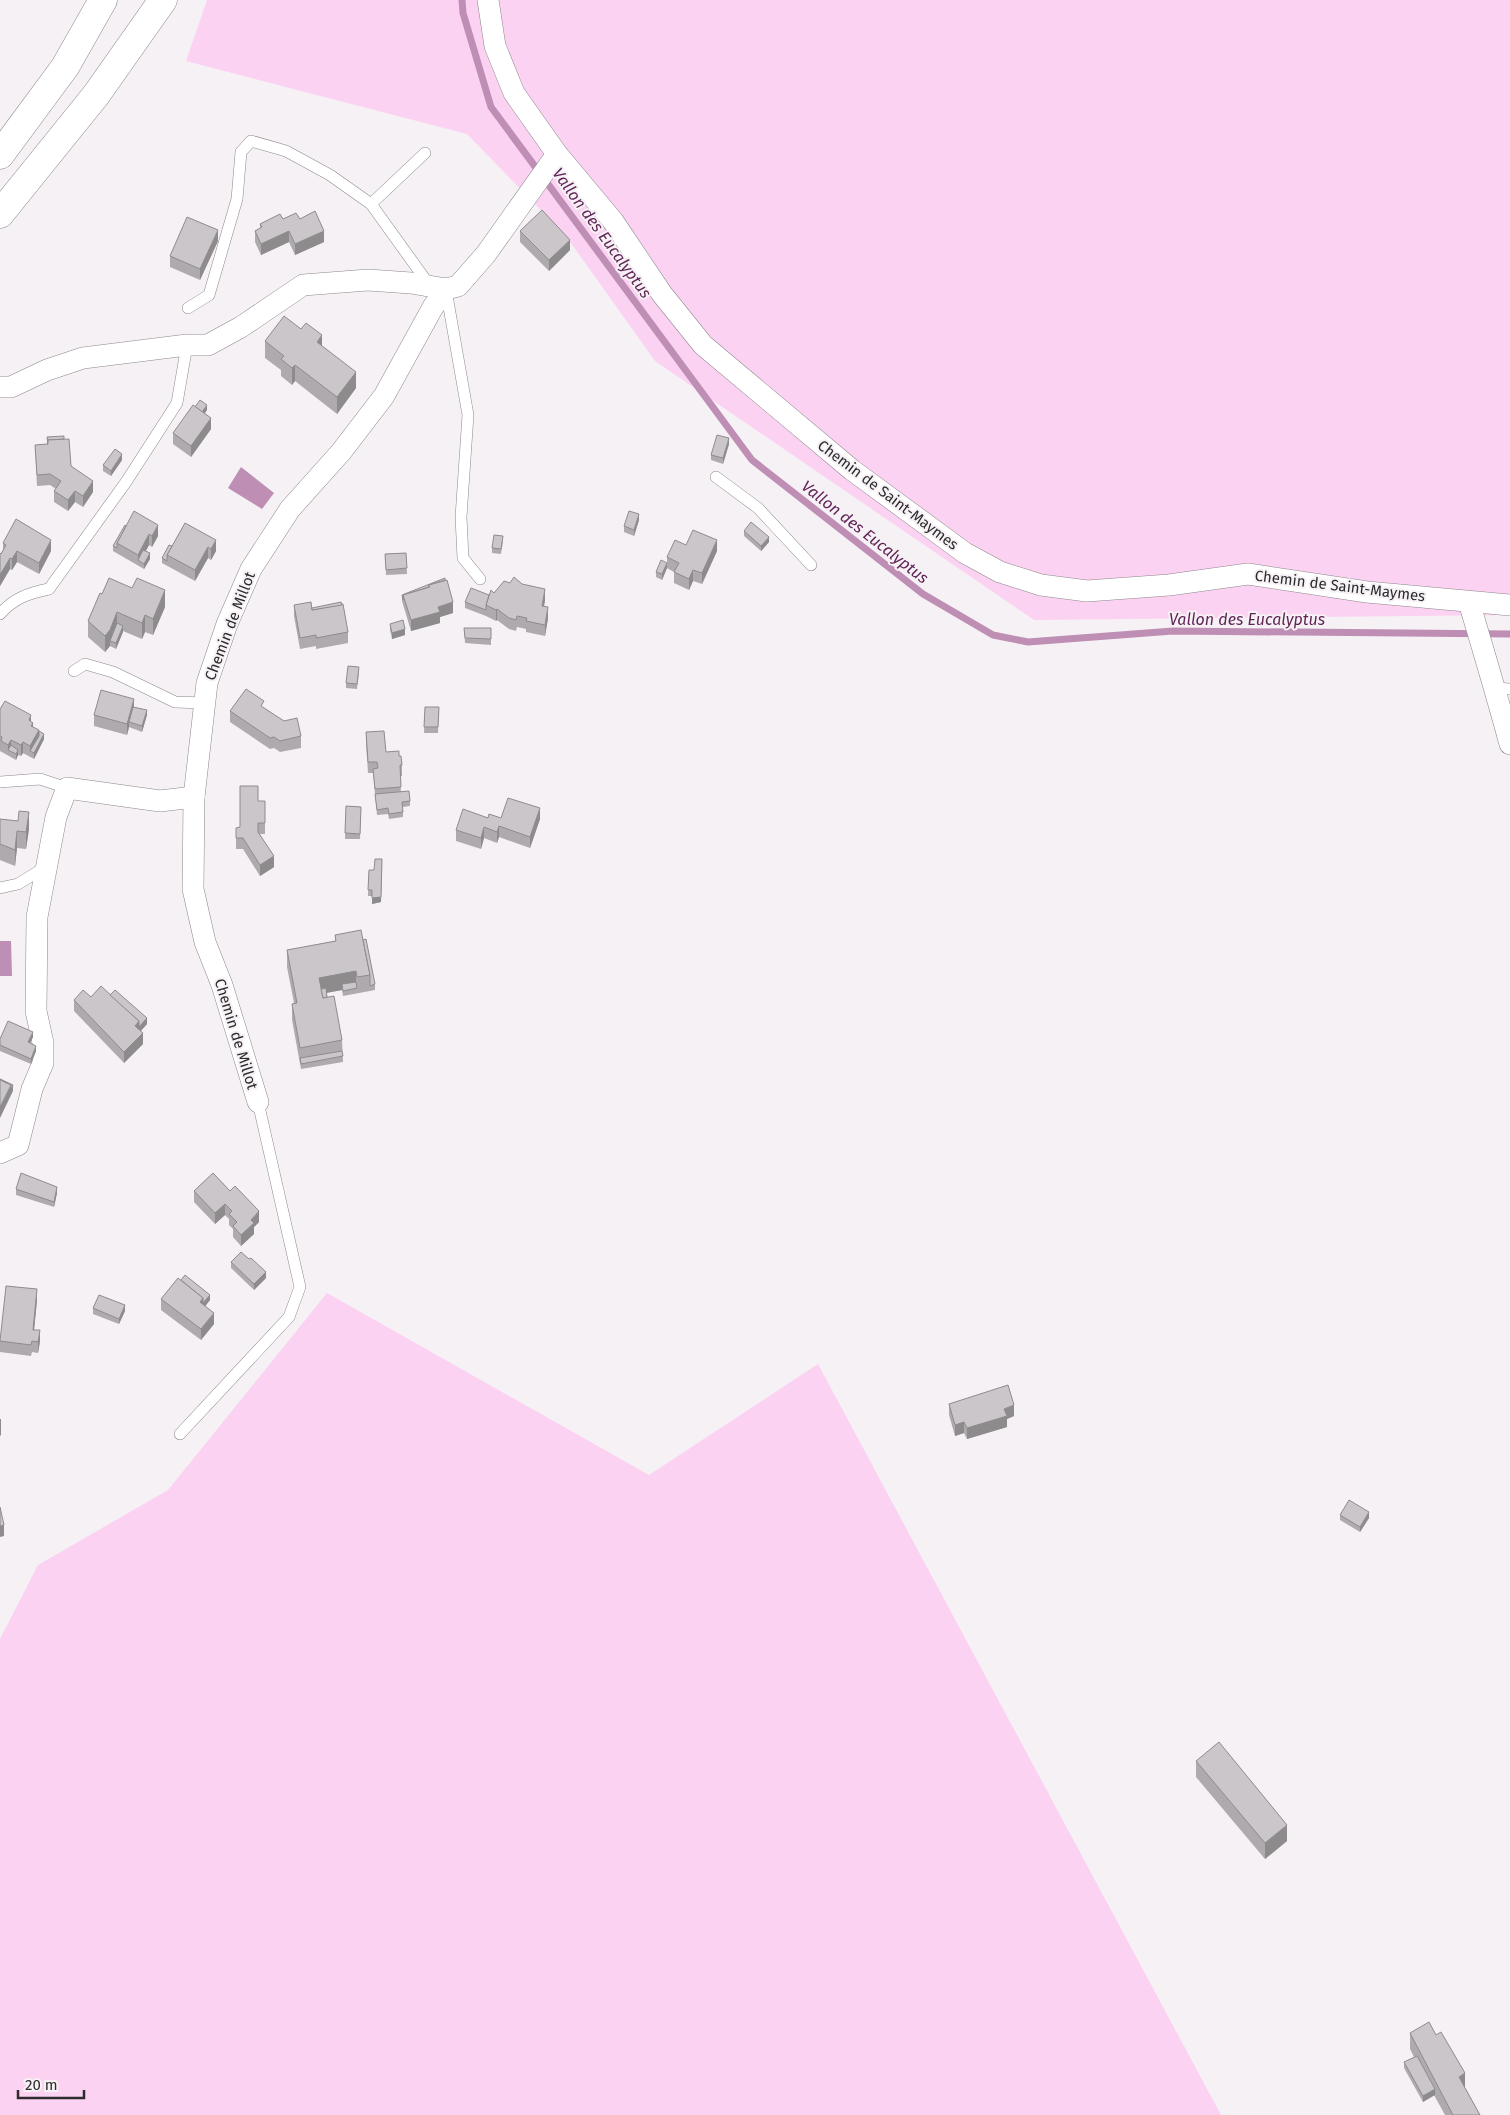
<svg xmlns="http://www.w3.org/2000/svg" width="1510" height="2115" viewBox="0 0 1510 2115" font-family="'Fira Sans',sans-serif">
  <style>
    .green { fill: #fcd2f2 }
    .water { fill: #be8eb4 }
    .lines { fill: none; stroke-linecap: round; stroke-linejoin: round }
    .stream { stroke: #be8eb4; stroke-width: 7 }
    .lane-casing { stroke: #8c878b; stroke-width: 12 }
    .street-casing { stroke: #8c878b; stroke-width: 22 }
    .primary-casing { stroke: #8c878b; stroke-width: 29 }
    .lane { stroke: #fff; stroke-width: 11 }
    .street { stroke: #fff; stroke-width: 21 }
    .primary { stroke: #fff; stroke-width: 28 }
    .wall { fill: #afaaae }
    .shaded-wall { fill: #8e8b8d }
    .building { fill: #cbc6ca; stroke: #8e8b8d }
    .labels { text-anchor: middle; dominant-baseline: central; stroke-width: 4; stroke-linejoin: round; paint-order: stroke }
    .street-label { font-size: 15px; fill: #2d2b2c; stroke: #f6f1f5 }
    .water-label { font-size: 16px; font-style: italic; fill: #602556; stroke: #f6f1f5 }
  </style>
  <rect width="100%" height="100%" fill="#f6f1f5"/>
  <g class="green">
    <polygon points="207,0 1510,0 1510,615 1034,620 655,361 566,236 467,134 186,61"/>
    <polygon points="327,1293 649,1475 818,1364 1221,2115 0,2115 0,1639 38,1565 168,1490"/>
  </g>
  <g class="water">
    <polygon points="241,467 274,493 262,509 228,488"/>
    <polygon points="0,941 11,941 12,976 0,976"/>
  </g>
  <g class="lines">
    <polyline class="stream" points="462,0 463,13 491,107 752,460 923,594 993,635 1028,642 1173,631 1510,634"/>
    <defs>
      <g id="lane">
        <polyline points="371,204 425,153"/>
        <polyline points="446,290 468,415 461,517 463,558 480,579"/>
        <polyline points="188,308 209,295 237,199 241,152 251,141 286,151 330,175 371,204 430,286"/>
        <polyline points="716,477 758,508 811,565"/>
        <path d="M0,614C14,598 29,593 49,589L126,482L177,403L187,345"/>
        <polyline points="74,671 85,664 113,672 175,702 205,703"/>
        <polyline points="1496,688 1510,689"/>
        <polyline points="0,782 40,779 67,788"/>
        <polyline points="0,888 18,884 47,866"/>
        <polyline points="180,1434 289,1317 300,1287 258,1102"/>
      </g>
      <g id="street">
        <polyline points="488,0 495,46 514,93 557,154 613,221 662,294 703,345 852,470 965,553 1000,572 1041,585 1087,591 1169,585 1248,574 1367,592 1510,605"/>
        <polyline points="0,387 11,387 47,370 83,358 187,345 208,345 241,327 303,285 368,280 411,283 446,289"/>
        <path d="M1469,602C1483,649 1497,696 1510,744"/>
        <polyline points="258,1102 222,985 205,942 193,889 194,797 207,683 227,624 251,569 290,509 341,452 384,396 433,307 446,289 458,286 486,254 557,154"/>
        <polyline points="0,1153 18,1145 32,1089 43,1063 43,1043 36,1011 37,917 56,817 67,788 160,801 194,797"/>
      </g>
      <g id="primary">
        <polyline points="0,155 65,67 103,0"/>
        <polyline points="0,214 96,95 163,0"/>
      </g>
    </defs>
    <use href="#lane" class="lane-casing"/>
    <use href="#street" class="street-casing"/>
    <use href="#primary" class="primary-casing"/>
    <use href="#lane" class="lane"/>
    <use href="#street" class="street"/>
    <use href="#primary" class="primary"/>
  </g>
  <g class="wall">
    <polygon points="283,219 300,219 324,242 295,255 289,242 261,255 255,242 255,231 260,228 260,224"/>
    <polygon points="520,231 570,250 549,271 520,242"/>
    <polygon points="218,241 200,280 170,267 170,256"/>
    <polygon points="265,341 322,346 356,388 337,414 295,381 292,385 281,376 281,370 265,358"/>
    <polygon points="195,407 207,410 205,413 211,429 191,457 173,444 173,433"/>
    <polygon points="47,437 64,439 71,466 93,492 83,507 75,502 68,511 54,502 54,491 56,489 50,485 37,486 35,445 47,444"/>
    <polygon points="729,444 723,464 711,460 711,455"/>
    <polygon points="122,460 111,476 103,471 103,465"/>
    <polygon points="639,520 634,536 624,532 624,526"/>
    <polygon points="185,523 216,551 211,560 208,558 195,581 162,563 162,558 172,546"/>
    <polygon points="125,525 158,536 152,547 149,545 146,551 150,559 144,569 113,551 113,546"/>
    <polygon points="744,531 769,542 761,551 744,536"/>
    <polygon points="503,541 501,554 492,553 492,548"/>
    <polygon points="3,543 51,551 39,574 17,562 12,570 10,569 0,586 0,553 1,554 3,550"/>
    <polygon points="686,545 717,551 702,584 693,581 689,590 674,583 674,572 667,568 662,580 656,577 656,572 667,563 667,557"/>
    <polygon points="406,553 407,574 386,575 385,554"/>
    <polygon points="510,583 522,584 545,600 544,606 548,618 545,636 526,632 526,629 517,627 516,631 509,629 497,620 496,621 486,616 465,608 465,602 489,595"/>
    <polygon points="100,593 165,607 153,635 145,632 142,639 123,631 116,649 110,646 105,652 88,637 88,621"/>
    <polygon points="402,595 453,613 440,617 440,623 411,631 402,601"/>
    <polygon points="294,605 312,608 348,632 348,643 316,649 316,646 300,649 294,616"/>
    <polygon points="390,624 405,635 392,639 390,630"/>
    <polygon points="464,628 491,628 491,645 465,643"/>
    <polygon points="359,673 357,689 346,688 346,683"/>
    <polygon points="134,707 147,715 142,732 129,727 127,735 94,726 94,715"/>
    <polygon points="425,707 439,707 438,733 424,733"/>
    <polygon points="264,708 284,721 301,736 301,748 280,752 274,748 270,749 230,722 230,711"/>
    <polygon points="0,709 31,722 33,727 39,731 44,739 34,759 23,753 21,756 18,755 16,760 0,751"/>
    <polygon points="366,732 386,752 399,756 402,765 402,776 400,776 401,792 410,801 410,806 403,807 403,817 389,819 388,814 377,815 373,773 368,773 366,743"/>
    <polygon points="258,801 265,801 265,834 260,834 274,867 260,876 243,849 236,849 236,828 240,827"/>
    <polygon points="346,806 361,807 360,839 345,839"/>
    <polygon points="488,818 540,819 530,848 499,837 497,843 484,838 481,849 456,841 456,830"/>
    <polygon points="0,819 29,829 26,849 17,848 15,866 0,860"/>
    <polygon points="369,870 381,902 372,904 372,896 368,896"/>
    <polygon points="335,935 363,940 375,984 375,990 343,996 342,990 326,993 342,1040 343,1062 301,1069 292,1020 292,1004 294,1003 287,967 287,950 335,941"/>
    <polygon points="110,995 147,1024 141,1031 143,1044 124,1063 74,1011 74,1000 91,997"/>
    <polygon points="33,1037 30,1043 36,1051 31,1064 0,1051 0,1039"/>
    <polygon points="213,1173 259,1222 254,1227 254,1234 241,1246 233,1237 233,1229 229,1225 229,1219 225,1215 215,1224 194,1202 194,1191"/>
    <polygon points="16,1189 57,1193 54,1207 16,1195"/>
    <polygon points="249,1259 266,1278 254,1290 231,1268 231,1262"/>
    <polygon points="161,1299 210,1300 205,1306 214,1324 201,1340 161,1310"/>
    <polygon points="37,1300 34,1330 40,1341 38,1353 32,1352 31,1356 0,1352 0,1341"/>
    <polygon points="93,1308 125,1311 119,1324 93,1314"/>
    <polygon points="949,1404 1014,1416 1007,1419 1007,1427 967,1439 964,1433 955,1436 949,1415"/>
    <polygon points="1340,1515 1369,1518 1360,1532 1340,1520"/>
    <polygon points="1196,1761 1287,1841 1265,1859 1196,1777"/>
    <polygon points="1410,2033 1465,2088 1480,2115 1445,2115 1434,2095 1423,2102 1404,2068 1404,2062 1414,2057 1410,2049"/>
  </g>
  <g class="shaded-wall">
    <polygon points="218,230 218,241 200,280 200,269"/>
    <polygon points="289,231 289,242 261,255 261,244"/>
    <polygon points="324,231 324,242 295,255 295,244"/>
    <polygon points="570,240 570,250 549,271 549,260"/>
    <polygon points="322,335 322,352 317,342"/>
    <polygon points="295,365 295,381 292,385 292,368"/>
    <polygon points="356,372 356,388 337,414 337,397"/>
    <polygon points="207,405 207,410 199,421 199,415"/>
    <polygon points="211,418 211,429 191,457 191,446"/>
    <polygon points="729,438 729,444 723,464 723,458"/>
    <polygon points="122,454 122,460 111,476 111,471"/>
    <polygon points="93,481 93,492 83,507 83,496"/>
    <polygon points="75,491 75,502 68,511 68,500"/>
    <polygon points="639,514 639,520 634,536 634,530"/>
    <polygon points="158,525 158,536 152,547 152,536"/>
    <polygon points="149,534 149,545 140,561 138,560 138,555"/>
    <polygon points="769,537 769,542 761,551 761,546"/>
    <polygon points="51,540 51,551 39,574 39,563"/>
    <polygon points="216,540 216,551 211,560 211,549"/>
    <polygon points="717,540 717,551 702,584 702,573"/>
    <polygon points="208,547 208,558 195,581 195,570"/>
    <polygon points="17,551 17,562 12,570 12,559"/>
    <polygon points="150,553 150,559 144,569 144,564"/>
    <polygon points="10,558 10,569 0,586 0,575"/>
    <polygon points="667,563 667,568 662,580 662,574"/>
    <polygon points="693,570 693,581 689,590 689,579"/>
    <polygon points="545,589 545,600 542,617 542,606"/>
    <polygon points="165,590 165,607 153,635 153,619"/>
    <polygon points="453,602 453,613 440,617 440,623 411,631 411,620 438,607"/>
    <polygon points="548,607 548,618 545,636 545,625"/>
    <polygon points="497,609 497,620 496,621 496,610"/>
    <polygon points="117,612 117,629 110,641 110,646 105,652 105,636"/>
    <polygon points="145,615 145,632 142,639 142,623"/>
    <polygon points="123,626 123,632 116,649 116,643"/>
    <polygon points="405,629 405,635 392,639 392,633"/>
    <polygon points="134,699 134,710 129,722 129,727 127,735 127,724"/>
    <polygon points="147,710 147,715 142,732 142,726"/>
    <polygon points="31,715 31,725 33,723 33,733 29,720"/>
    <polygon points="39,730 39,741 30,751 30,757 30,746"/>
    <polygon points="44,734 44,739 34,759 34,753"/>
    <polygon points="11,740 11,751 8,750 8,745"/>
    <polygon points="23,742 23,753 21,756 21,745"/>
    <polygon points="18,750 18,755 16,760 16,754"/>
    <polygon points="540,808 540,819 530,848 530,837"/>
    <polygon points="29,812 29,829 26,849 26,832"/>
    <polygon points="499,826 499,837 497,843 497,832"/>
    <polygon points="484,827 484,838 481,849 481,838"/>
    <polygon points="17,831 17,848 15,866 15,850"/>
    <polygon points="274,856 274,867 260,876 260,865"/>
    <polygon points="382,859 381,902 372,904 372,898"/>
    <polygon points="356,971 356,987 342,984 342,990 320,994 319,978"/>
    <polygon points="147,1018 147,1024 135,1037 135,1026 139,1021"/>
    <polygon points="33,1032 33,1037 28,1048 28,1042"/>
    <polygon points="143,1033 143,1044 124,1063 124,1052"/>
    <polygon points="36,1046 36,1051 31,1064 31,1059"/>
    <polygon points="11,1085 13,1085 13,1091 0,1118 0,1107"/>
    <polygon points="57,1187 57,1193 54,1207 54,1202"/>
    <polygon points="225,1204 225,1215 215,1224 215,1213"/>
    <polygon points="259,1211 259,1222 254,1227 254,1234 241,1246 241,1235 251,1220"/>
    <polygon points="266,1272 266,1278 254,1290 254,1284"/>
    <polygon points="37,1289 37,1300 33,1341 33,1330"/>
    <polygon points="210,1295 210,1300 200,1313 200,1302 203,1298"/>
    <polygon points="125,1305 125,1311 119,1324 119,1319"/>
    <polygon points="214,1313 214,1324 201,1340 201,1329"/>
    <polygon points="40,1330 40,1341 38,1353 38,1342"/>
    <polygon points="1014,1405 1014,1416 1007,1419 1007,1427 967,1439 967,1428 1004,1409"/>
    <polygon points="0,1419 1,1419 1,1435 0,1436"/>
    <polygon points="964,1422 964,1433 955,1436 955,1425"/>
    <polygon points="1369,1512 1369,1518 1360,1532 1360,1527"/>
    <polygon points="4,1525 4,1536 0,1537 0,1526"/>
    <polygon points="1287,1825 1287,1841 1265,1859 1265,1843"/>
    <polygon points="1465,2073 1465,2090 1459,2077"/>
    <polygon points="1435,2089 1435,2095 1423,2102 1423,2096"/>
  </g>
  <g class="building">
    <polygon points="542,210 570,240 549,260 520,231"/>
    <polygon points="315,211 324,231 295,244 289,231 261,244 255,231 262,227 260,224 280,214 283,219 296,213 300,219"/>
    <polygon points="187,217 218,230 200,269 170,256"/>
    <polygon points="284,316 301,329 306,323 322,335 317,342 356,372 337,397 295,365 292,368 281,359 284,356 265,341"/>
    <polygon points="200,400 207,405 202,412 195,407"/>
    <polygon points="193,405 211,418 191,446 173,433"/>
    <polygon points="717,435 729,438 723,458 711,455"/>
    <polygon points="64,436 64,439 48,440 48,444 47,437"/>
    <polygon points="69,439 71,466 93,481 83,496 75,491 68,500 54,491 61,481 50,474 37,475 35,445 48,444 48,440"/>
    <polygon points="115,449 122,454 111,471 103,465"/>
    <polygon points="134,511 158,525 152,536 149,534 138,555 117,543"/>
    <polygon points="629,511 639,514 634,530 624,526"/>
    <polygon points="16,519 51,540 39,563 17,551 12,559 10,558 0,575 0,553 1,554 6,545 3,543"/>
    <polygon points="751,522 769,537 761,546 744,531"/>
    <polygon points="185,523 216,540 211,549 208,547 195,570 167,555"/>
    <polygon points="125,525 126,526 117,543 117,548 113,546"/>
    <polygon points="693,530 717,540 702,573 693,570 689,579 674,572 679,563 667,557 675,540 686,545"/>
    <polygon points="494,535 503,536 501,549 492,548"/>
    <polygon points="169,545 172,546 167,555 167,561 162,558"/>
    <polygon points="143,550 150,553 144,564 138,560"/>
    <polygon points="406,553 407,568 386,570 385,554"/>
    <polygon points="661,560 667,563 662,574 656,572"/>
    <polygon points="514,577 522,584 545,589 542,606 548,607 545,625 526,621 527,618 517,616 516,620 509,618 497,609 496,610 486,605 491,590 494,593 504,581 510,583"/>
    <polygon points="109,578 132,588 137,578 165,590 153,619 145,615 142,623 117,612 110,630 105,636 88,621 100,593 102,594"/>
    <polygon points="445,578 445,580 429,585 429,587 403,595 403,600 402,595"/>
    <polygon points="447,580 453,602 438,607 440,612 411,620 403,595 430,587 429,585"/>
    <polygon points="471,588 489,595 486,605 486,610 465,602"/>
    <polygon points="311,602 312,610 343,604 348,632 316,638 316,635 300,638 294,605"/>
    <polygon points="341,602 342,605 312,610 312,608"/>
    <polygon points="403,620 405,629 392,633 390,624"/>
    <polygon points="117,623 123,626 116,643 110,641"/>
    <polygon points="464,628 491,628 491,639 465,638"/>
    <polygon points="348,666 359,667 357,684 346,683"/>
    <polygon points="246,689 264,701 261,706 284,721 297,718 301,736 280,741 274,737 270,738 230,711"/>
    <polygon points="101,690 134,699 127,724 94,715"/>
    <polygon points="5,701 31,715 29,720 33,723 31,726 39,730 30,746 23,742 21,745 11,740 8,745 1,741 2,737 0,736 0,709"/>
    <polygon points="133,707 147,710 142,726 129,722"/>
    <polygon points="425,707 439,707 438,727 424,727"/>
    <polygon points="39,731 44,734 34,753 30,751 39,736"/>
    <polygon points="384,731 386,752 399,751 399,756 401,756 402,765 400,765 401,787 375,789 373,769 378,768 377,762 368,762 366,732"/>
    <polygon points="11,745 18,750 16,754 8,750"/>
    <polygon points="240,786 258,786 258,801 265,801 265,823 258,823 258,832 274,856 260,865 243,838 236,838 236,828 240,827"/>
    <polygon points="409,791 410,801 402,802 403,812 389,814 388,808 377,810 375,794"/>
    <polygon points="508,798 540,808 530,837 499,826 497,832 484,827 481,838 456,830 463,809 488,818 489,814 501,818"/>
    <polygon points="346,806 361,807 360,834 345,833"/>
    <polygon points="19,811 29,812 26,832 17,831 15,850 0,844 0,819 18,821"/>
    <polygon points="375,859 382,859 381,897 372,898 372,890 368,890 369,870 374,870"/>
    <polygon points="361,930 370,975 357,977 356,971 319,978 323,998 334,996 342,1040 300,1048 292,1004 297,1003 287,950 336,941 335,935"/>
    <polygon points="366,939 375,984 370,986 370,975 363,940"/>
    <polygon points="356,982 357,988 343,991 342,984"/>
    <polygon points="101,986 139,1021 135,1026 143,1033 124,1052 74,1000 83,990 91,997"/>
    <polygon points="326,988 327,997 323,998 321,989"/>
    <polygon points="115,990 147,1018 139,1027 139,1021 110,995"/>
    <polygon points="8,1021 33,1032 28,1042 36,1046 31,1059 0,1045 0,1039"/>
    <polygon points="342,1051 343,1056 301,1064 300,1058"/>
    <polygon points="0,1079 13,1085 11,1090 11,1085"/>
    <polygon points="0,1080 11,1085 0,1107"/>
    <polygon points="21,1173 57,1187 54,1202 16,1189"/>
    <polygon points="213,1173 230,1191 235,1186 259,1211 251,1220 254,1223 241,1235 233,1226 237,1222 229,1214 232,1211 225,1204 215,1213 194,1191"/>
    <polygon points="241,1252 249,1259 251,1258 266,1272 254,1284 231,1262"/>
    <polygon points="185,1275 210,1295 203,1303 203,1298 181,1280"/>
    <polygon points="178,1278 203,1298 200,1302 214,1313 201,1329 161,1299"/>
    <polygon points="6,1286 37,1289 33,1330 40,1330 38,1342 32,1341 31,1345 0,1341"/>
    <polygon points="99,1295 125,1305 119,1319 93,1308"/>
    <polygon points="1008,1385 1014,1405 1004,1409 1007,1416 967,1428 964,1422 955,1425 949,1404"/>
    <polygon points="1349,1500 1369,1512 1360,1527 1340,1515"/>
    <polygon points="0,1507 4,1525 0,1526"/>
    <polygon points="1219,1742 1287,1825 1265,1843 1196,1761"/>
    <polygon points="1429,2022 1436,2035 1441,2032 1465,2073 1459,2077 1480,2115 1453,2115 1410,2033"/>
    <polygon points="1417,2056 1435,2089 1423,2096 1404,2062"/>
  </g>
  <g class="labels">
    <g class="street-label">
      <text transform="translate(888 495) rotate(37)">Chemin de Saint-Maymes</text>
      <text transform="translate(1340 586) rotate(7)">Chemin de Saint-Maymes</text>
      <text transform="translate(230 626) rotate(-69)">Chemin de Millot</text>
      <text transform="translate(236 1034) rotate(73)">Chemin de Millot</text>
    </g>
    <g class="water-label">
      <text transform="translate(602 233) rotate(54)">Vallon des Eucalyptus</text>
      <text transform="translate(865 532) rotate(38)">Vallon des Eucalyptus</text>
      <text x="1247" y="619">Vallon des Eucalyptus</text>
    </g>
  </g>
  <path d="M18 2090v8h66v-8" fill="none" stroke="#2d2b2c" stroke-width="2.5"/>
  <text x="25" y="2090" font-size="15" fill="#2d2b2c" stroke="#f6f1f5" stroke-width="4" paint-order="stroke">20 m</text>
</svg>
